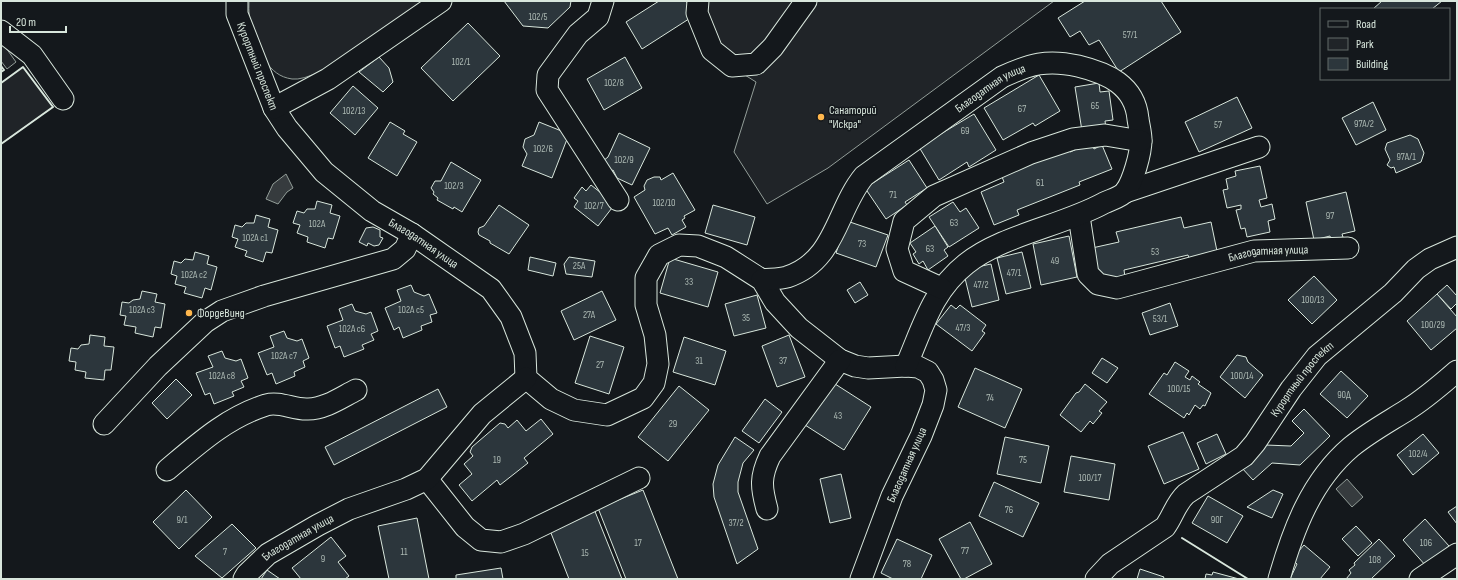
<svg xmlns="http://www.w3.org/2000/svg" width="1458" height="580" viewBox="0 0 1458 580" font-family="'Sofia Sans Condensed',sans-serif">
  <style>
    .green { fill: #202428; stroke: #939e99 }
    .water { fill: #363b3e; stroke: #939e99 }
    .building { fill: #2c363c; stroke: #d8e6dc }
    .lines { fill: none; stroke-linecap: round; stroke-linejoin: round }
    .minor-casing { stroke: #d8e6dc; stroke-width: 23 }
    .minor { stroke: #14181c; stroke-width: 21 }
    .wall { stroke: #d8e6dc; stroke-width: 2 }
    .poi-dot { fill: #ffb74d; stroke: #14181c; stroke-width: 1.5 }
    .labels { text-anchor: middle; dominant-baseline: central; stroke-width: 3; stroke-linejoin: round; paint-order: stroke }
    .number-label { font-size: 10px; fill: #adbab4 }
    .street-label { font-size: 12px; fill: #d8e6dc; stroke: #14181c }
    .poi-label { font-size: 12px; fill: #d8e6dc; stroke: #14181c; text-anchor: start }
  </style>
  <rect width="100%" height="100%" fill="#14181c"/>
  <g class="green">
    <path d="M249,1H429C403,18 320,83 292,79C279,77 273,71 265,61C252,47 248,20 249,1Z"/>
    <polygon points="697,1 1054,1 828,168 767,204 734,152 756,82 710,53"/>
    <polygon points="1,41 16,62 7,69 1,61"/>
    <polygon points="23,67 53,107 1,144 1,83"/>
  </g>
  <g class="water">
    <polygon points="286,174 293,188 287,192 278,204 266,199 273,184"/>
    <polygon points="1347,479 1363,497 1352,507 1336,489"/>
  </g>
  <g class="building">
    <polygon points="504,1 571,1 570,7 548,28 523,26"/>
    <polygon points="659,1 686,1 695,15 642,49 626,22"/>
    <polygon points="1085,1 1161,1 1181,32 1119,72 1099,40 1089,45 1080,31 1070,37 1058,18"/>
    <polygon points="1382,1 1442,1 1432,9 1373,9"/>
    <polygon points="468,23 500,56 453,101 421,68"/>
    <polygon points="379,57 389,68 393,82 383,92 359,72"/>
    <polygon points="625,57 642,88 604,110 587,79"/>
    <polygon points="1039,75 1060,111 1035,126 1033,123 1003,140 984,108"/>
    <polygon points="1099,83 1100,92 1109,91 1113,120 1105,121 1106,128 1082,131 1075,87"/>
    <polygon points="353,86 378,108 355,135 330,113"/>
    <polygon points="1237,97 1252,128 1199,152 1185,122"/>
    <polygon points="1373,102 1386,130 1356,145 1342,118"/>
    <polygon points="974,114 996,150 969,167 967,162 939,180 919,147"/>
    <polygon points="390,122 405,131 403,134 417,142 397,176 368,158"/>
    <polygon points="539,122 569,134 552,178 522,166 527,154 523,147 525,139 534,135"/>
    <polygon points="619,133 650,148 632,185 617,178 613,170 611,171 603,161 608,157"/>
    <polygon points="1410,135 1418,139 1424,153 1421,162 1396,173 1394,167 1391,168 1387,165 1390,160 1385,149 1387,143"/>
    <polygon points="1091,143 1094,149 1102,145 1112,169 1079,182 1080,185 1017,210 1019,215 994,225 981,192 1004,182 1001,174 1068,147 1070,152"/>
    <polygon points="909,160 927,188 905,202 907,205 886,219 865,188"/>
    <polygon points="451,162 481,180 462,212 454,207 453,209 437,200 438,198 433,194 434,192 431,188 435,181 441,181"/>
    <polygon points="1260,166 1267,198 1259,200 1261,207 1272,204 1275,219 1268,221 1270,232 1247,237 1245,228 1241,229 1236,210 1241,209 1241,205 1227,208 1223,190 1228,189 1226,179 1236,176 1235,171"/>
    <polygon points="673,173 695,210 684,216 685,218 682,220 686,227 672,235 668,228 655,234 634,197 645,190 644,186 647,180 654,177 660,177 661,180"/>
    <polygon points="591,185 615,204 598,226 574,207 578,201 574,198 582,187 586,191"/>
    <polygon points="1346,192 1355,231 1342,234 1343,237 1331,240 1330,236 1314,240 1306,202"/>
    <polygon points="317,201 332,205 330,213 340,216 333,239 328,238 325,248 307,242 308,237 297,233 300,225 293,223 297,211 304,213 307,209 315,209"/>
    <polygon points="953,202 960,212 966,208 979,228 949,247 929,217"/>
    <polygon points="499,205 529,225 509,254 490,243 490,241 479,235 478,232 479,228 484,226"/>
    <polygon points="713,205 755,217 747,245 705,233"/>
    <polygon points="256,215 270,219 268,227 278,230 272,253 266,252 263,262 245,256 247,251 235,247 238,239 232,237 235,225 242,227 246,223 254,223"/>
    <polygon points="1181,217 1184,228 1211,222 1218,256 1190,262 1188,255 1124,270 1125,277 1099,282 1092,248 1119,242 1116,232"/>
    <polygon points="847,221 888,235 876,267 836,253"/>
    <polygon points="935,226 948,247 944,250 948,256 928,270 923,261 919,264 913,254 916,252 910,243"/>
    <polygon points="373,227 380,230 380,237 383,238 379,245 374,246 368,243 367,246 359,242 366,228"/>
    <polygon points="1069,236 1077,277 1041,285 1033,244"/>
    <polygon points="195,252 209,256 207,264 217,267 211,290 205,288 202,298 184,293 186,287 175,284 177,276 171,274 174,261 181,263 185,259 193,260"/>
    <polygon points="1022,252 1031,288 1006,294 997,258"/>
    <polygon points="530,257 556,263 553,276 528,270"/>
    <polygon points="569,257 595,261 592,277 566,274 564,264"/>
    <polygon points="670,258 718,272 708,307 660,293"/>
    <polygon points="991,264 999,300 972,307 963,270"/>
    <polygon points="1314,276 1337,300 1312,324 1288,300"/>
    <polygon points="860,282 868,295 855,303 847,290"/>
    <polygon points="411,285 414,292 424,296 429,294 437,313 430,315 432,322 421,326 422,330 403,338 399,327 394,330 385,308 401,301 397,290"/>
    <polygon points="1447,285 1457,296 1457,303 1451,309 1437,294"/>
    <polygon points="142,291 157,294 155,302 165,304 161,328 155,327 153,337 135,333 136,327 124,325 126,316 120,315 122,302 129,303 133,300 140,299"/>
    <polygon points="602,291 616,320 574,340 561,311"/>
    <polygon points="1437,294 1457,317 1457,328 1431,350 1407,321"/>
    <polygon points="757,295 766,328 734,336 725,304"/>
    <polygon points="1170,303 1178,326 1150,335 1142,313"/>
    <polygon points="352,304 355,311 366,314 371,312 378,331 371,334 374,340 362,345 364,349 344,357 340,346 335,348 327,326 343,320 339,309"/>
    <polygon points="951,305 956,309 960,305 986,325 982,331 985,333 972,351 936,324"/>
    <polygon points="284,331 287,338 297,341 302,339 309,358 303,361 305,367 294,372 295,376 276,384 272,373 267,375 258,353 274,347 270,336"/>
    <polygon points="90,335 105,337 104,346 114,347 111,370 105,370 104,380 85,378 86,372 75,370 76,362 69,361 71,348 78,349 81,345 89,344"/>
    <polygon points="789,335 805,377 777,387 762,346"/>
    <polygon points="590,336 624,347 609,394 575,383"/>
    <polygon points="684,337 726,351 715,385 673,372"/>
    <polygon points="222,351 225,358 236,361 241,359 248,378 241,381 244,387 232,392 234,396 214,404 210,393 205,395 196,373 213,367 208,356"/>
    <polygon points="1237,355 1246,357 1248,362 1263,375 1245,398 1220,377"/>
    <polygon points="1102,358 1118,368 1107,383 1092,373"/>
    <polygon points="1175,362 1189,371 1185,377 1190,380 1192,376 1200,382 1198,384 1211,393 1205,406 1203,405 1200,409 1195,405 1189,415 1187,413 1184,418 1149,394 1164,373 1167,375"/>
    <polygon points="975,368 1022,389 1005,428 958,407"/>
    <polygon points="1341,371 1368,396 1347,418 1320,394"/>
    <polygon points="176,379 192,395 167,419 152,403"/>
    <polygon points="832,382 871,407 844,450 805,425"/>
    <polygon points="1085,384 1107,402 1099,411 1102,413 1093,424 1090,421 1081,432 1060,415 1076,393 1079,392"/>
    <polygon points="679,386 709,410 668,461 638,437"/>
    <polygon points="438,389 447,407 334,465 325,447"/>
    <polygon points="765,399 782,412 759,443 742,431"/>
    <polygon points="1304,409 1330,436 1300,465 1272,463 1253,480 1241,467 1265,445 1291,446 1304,433 1292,421"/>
    <polygon points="541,419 553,434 524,458 528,463 500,485 497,480 472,501 459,485 472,474 464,464 473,456 470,452 472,447 500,423 505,424 508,428 517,420 526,431"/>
    <polygon points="1183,432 1199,469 1164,484 1148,446"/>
    <polygon points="1217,434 1226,454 1206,464 1197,443"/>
    <polygon points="1423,434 1439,453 1413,475 1397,455"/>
    <polygon points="735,437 754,450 743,463 738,482 738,492 758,549 737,564 714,497 713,484 718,465"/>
    <polygon points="1005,437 1049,446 1041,483 997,474"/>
    <polygon points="1071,456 1115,464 1109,500 1064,492"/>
    <polygon points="841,474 851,518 830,523 820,479"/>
    <polygon points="994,482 1039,503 1023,537 979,516"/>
    <polygon points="186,490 212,517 179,549 153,522"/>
    <polygon points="643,490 678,579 626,579 598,508"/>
    <polygon points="1273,490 1283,494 1272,518 1247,507"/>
    <polygon points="1208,496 1243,516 1227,543 1192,523"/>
    <polygon points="1457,506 1457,524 1448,512"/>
    <polygon points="594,509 622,579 569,579 549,528"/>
    <polygon points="417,518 429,579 389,579 378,526"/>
    <polygon points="1425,519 1449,546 1426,566 1403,540"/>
    <polygon points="970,522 992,564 964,579 961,579 939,539"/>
    <polygon points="232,524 256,548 222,578 195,556"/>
    <polygon points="1356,526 1372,543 1358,556 1342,539"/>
    <polygon points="331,537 346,556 338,562 349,576 345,579 301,579 292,568"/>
    <polygon points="897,539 932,555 921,579 893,579 881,573"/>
    <polygon points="1379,539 1395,556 1371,579 1346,579 1351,573 1349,570 1355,565 1354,563"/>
    <polygon points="1304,545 1330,567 1320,579 1290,579 1297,564 1292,559"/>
    <polygon points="501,568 503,579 456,579 456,575"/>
    <polygon points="1140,569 1164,577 1163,579 1137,579"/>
    <polygon points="267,570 280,579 261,579"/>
    <polygon points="1213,572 1239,579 1205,579 1206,574 1212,575"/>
  </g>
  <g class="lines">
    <defs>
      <g id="minor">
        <path id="s1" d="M237,1V14L274,108L287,128L324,172L372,211L412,234L491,289L511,317L525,353L526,378L551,399L574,410L607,415L643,398L654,383L658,364L655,335L646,305V278L659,255L679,245L698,246L726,257L762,280L775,302L799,328L840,360L855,366L868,368L906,366L918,367L928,372L933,380L936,390L933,405L921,436L892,496L861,579"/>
        <polyline points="603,1 598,17 578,34 548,75 547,90 618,200"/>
        <polyline points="698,1 697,13 712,50 732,66 756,64 773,47 806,1"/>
        <polyline points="1,31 32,55 63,99"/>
        <polyline points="274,108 328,79 441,1"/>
        <polyline points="1125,192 1259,147"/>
        <path id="s2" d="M1079,216L1088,274L1098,284L1117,288L1254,251L1348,248"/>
        <path id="s3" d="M762,280C770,279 780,279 787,277C836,261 836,210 864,176L1002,77C1030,64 1047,59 1078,66C1107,73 1135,85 1138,119C1139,126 1141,133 1141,140C1141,153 1133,182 1125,192C1121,197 1110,200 1104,203C1062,226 1002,235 966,264C932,291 923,327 906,366"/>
        <polyline points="941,288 904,271 897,249 904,221 934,196 1031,153 1073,139 1105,135 1141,141"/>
        <polyline points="104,424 158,366 205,322 222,311 264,296 393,259 405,249 412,234"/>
        <path d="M167,470C198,444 226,418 266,405C280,401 294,410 308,409C325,409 342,397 356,390"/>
        <polyline points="427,479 465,527 481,540 501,542 524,534 639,478"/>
        <path d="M767,509C761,487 760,477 770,456L840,360"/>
        <path id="s4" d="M244,579L247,574L268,554L318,525L349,509L406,489L427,479L482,414L526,378"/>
        <path id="s5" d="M1096,579L1110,564L1165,527C1173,516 1176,503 1186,494L1244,456L1255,443L1291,389L1317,356L1393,293L1416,269L1430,259L1457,247"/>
        <path d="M1279,579C1293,530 1311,481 1351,447C1368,433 1388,422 1407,410C1425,399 1441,385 1457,371"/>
        <polyline points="1420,579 1457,554"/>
      </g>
    </defs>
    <use href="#minor" class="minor-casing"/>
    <use href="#minor" class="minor"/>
    <g class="wall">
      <polyline points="1,66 4,70 1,72"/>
      <polyline points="1,83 23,67 53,107 1,144"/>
      <polyline points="1182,538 1248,579"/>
    </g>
  </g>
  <g class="poi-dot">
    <circle cx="821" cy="117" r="4"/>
    <circle cx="189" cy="313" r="4"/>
  </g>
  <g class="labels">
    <g class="number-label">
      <text x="538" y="17">102/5</text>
      <text x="1130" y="35">57/1</text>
      <text x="461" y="62">102/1</text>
      <text x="614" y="83">102/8</text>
      <text x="1095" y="106">65</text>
      <text x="1022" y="109">67</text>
      <text x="354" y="111">102/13</text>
      <text x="1364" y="124">97А/2</text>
      <text x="1218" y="125">57</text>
      <text x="965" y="131">69</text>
      <text x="543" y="149">102/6</text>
      <text x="1406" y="157">97А/1</text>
      <text x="624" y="160">102/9</text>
      <text x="1040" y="183">61</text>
      <text x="454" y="186">102/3</text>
      <text x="893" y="195">71</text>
      <text x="664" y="203">102/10</text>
      <text x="594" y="206">102/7</text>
      <text x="1330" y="216">97</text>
      <text x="954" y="223">63</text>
      <text x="317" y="224">102А</text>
      <text x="255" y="238">102А с1</text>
      <text x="862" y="244">73</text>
      <text x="930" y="249">63</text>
      <text x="1155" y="252">53</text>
      <text x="1055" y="261">49</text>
      <text x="579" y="266">25А</text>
      <text x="1014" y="273">47/1</text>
      <text x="194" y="275">102А с2</text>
      <text x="689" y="282">33</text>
      <text x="981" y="285">47/2</text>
      <text x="1313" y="300">100/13</text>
      <text x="142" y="310">102А с3</text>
      <text x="411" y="310">102А с5</text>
      <text x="589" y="315">27А</text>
      <text x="746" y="318">35</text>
      <text x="1160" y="319">53/1</text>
      <text x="1433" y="325">100/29</text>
      <text x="963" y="328">47/3</text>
      <text x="352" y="329">102А с6</text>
      <text x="284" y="356">102А с7</text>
      <text x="699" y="361">31</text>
      <text x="783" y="361">37</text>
      <text x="600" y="365">27</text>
      <text x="222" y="376">102А с8</text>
      <text x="1242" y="376">100/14</text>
      <text x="1179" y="389">100/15</text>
      <text x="1344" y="395">90Д</text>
      <text x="990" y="398">74</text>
      <text x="838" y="416">43</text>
      <text x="673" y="424">29</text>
      <text x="1418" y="454">102/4</text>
      <text x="497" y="460">19</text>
      <text x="1023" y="460">75</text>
      <text x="1090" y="478">100/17</text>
      <text x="1009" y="510">76</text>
      <text x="182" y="520">9/1</text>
      <text x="1217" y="520">90Г</text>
      <text x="736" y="523">37/2</text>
      <text x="638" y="543">17</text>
      <text x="1426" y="543">106</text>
      <text x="965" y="551">77</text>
      <text x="225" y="552">7</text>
      <text x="404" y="552">11</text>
      <text x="585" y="553">15</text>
      <text x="323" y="559">9</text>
      <text x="1375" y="560">108</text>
      <text x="907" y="564">78</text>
    </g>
    <g class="street-label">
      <text stroke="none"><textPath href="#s1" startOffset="69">Курортный проспект</textPath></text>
      <text stroke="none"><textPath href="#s3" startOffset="310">Благодатная улица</textPath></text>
      <text stroke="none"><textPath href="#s1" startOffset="318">Благодатная улица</textPath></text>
      <text stroke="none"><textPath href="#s2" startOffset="248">Благодатная улица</textPath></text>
      <text stroke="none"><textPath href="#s5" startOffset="292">Курортный проспект</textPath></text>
      <text transform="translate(907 465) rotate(-66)">Благодатная улица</text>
      <text stroke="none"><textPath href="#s4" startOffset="69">Благодатная улица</textPath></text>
    </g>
    <g class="poi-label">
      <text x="829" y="110">Санаторий<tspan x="829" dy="14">"Искра"</tspan></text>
      <text x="197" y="313">ФордеВинд</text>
    </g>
  </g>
  <rect width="1458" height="580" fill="none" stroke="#d8e6dc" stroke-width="4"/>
  <rect x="1320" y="8" width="130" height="72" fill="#14181c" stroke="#626a69"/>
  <rect x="1328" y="21" width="20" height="6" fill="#14181c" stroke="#626a69"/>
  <text x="1356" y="28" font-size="12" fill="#d8e6dc">Road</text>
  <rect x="1328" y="38" width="20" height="12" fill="#202428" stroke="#626a69"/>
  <text x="1356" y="48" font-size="12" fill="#d8e6dc">Park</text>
  <rect x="1328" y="58" width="20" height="12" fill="#2c363c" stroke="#626a69"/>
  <text x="1356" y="68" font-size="12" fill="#d8e6dc">Building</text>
  <path d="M10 26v6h56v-6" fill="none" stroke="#d8e6dc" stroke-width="2"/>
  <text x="16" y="26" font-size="12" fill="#d8e6dc" stroke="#14181c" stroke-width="3" paint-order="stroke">20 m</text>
</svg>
